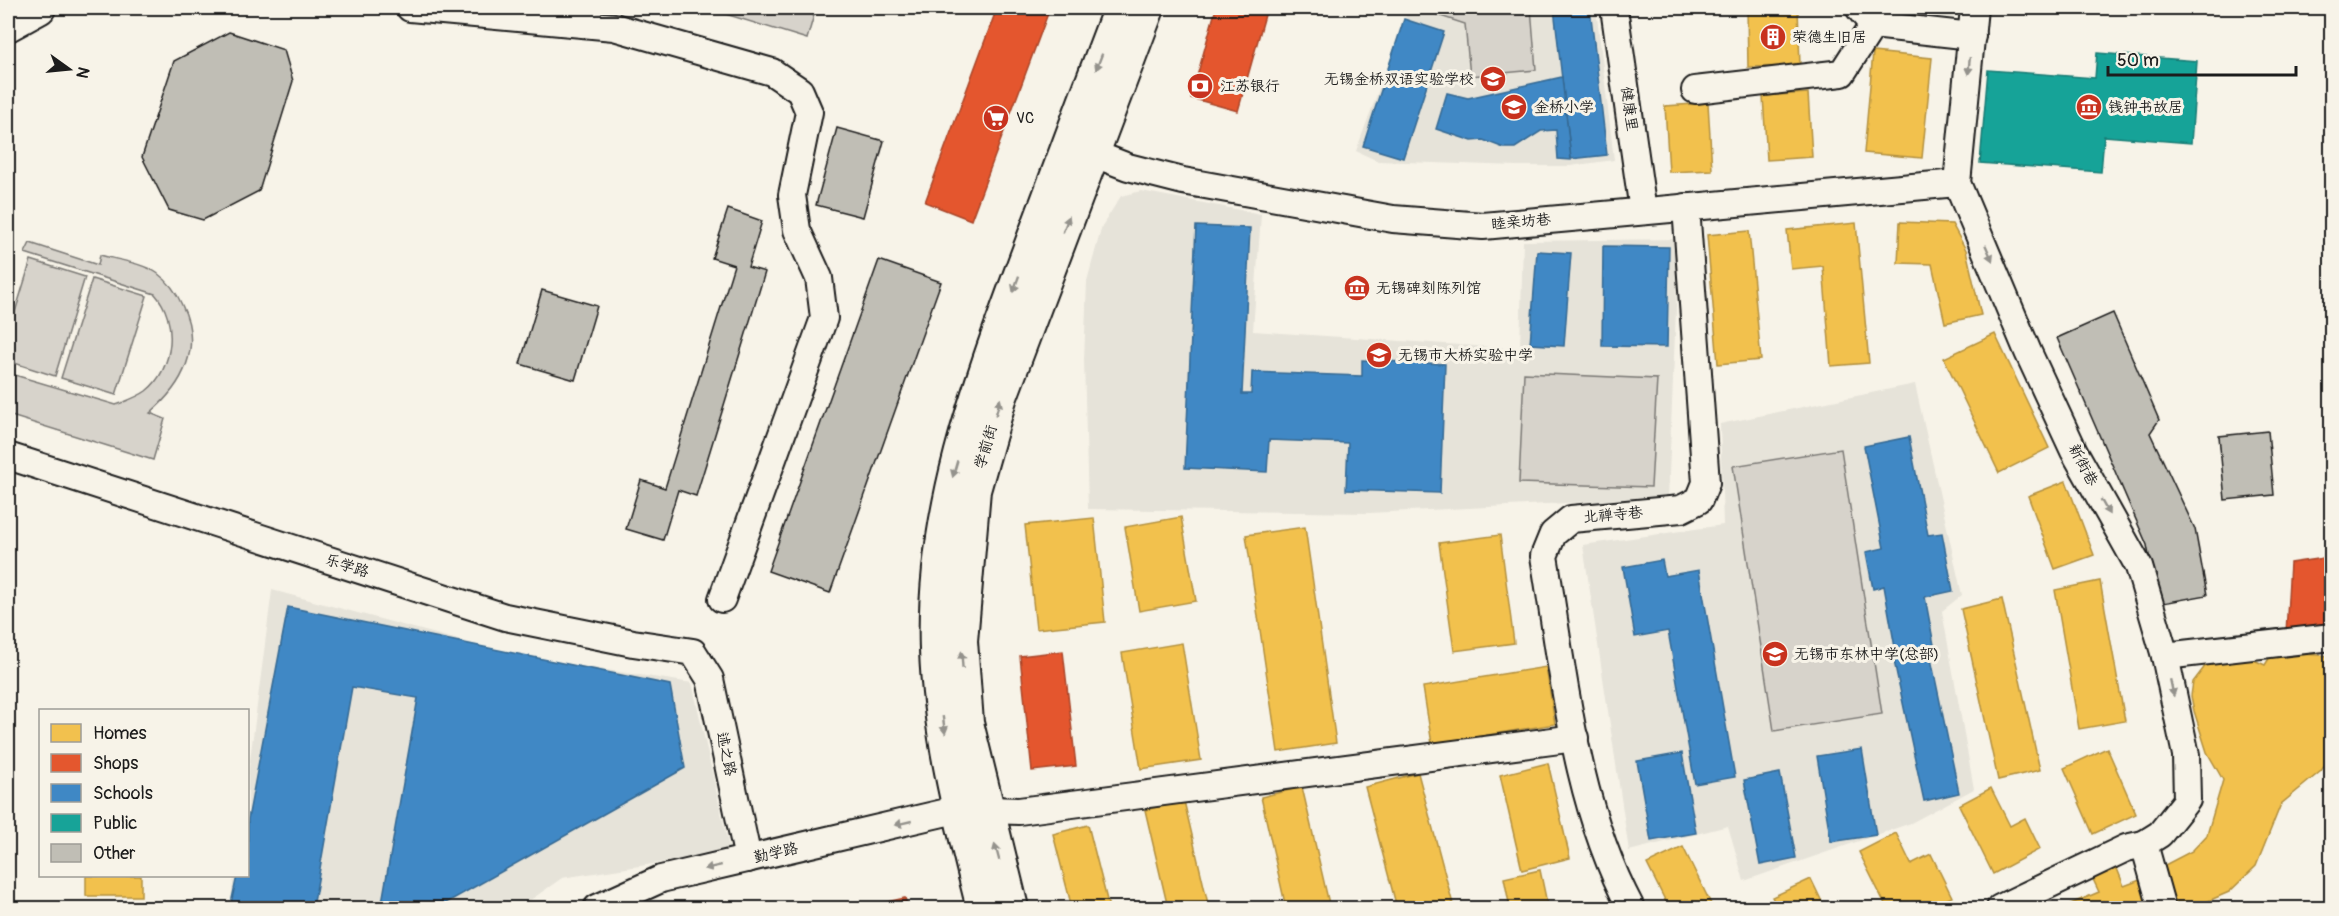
<svg xmlns="http://www.w3.org/2000/svg" width="2339" height="916" viewBox="0 0 2339 916" font-family="Pangolin,'LXGW WenKai TC',sans-serif">
  <style>
    .built { fill: #e6e3d9 }
    .green { fill: #d7d3cb; stroke: #7a7874; stroke-width: 1.5 }
    .homes { fill: #f2c14e; stroke: #b2903f; stroke-width: 1.5 }
    .shops { fill: #e4572e; stroke: #a84529; stroke-width: 1.5 }
    .schools { fill: #3f88c5; stroke: #346892; stroke-width: 1.5 }
    .public { fill: #17a398; stroke: #187a73; stroke-width: 1.5 }
    .building { fill: #c0beb5; stroke: #1c1c1c; stroke-width: 1.5 }
    .lines { fill: none; stroke-linecap: round; stroke-linejoin: round }
    .minor-casing { stroke: #1c1c1c; stroke-width: 30 }
    .major-casing { stroke: #1c1c1c; stroke-width: 36 }
    .minor { stroke: #f7f3e8; stroke-width: 26 }
    .major { stroke: #f7f3e8; stroke-width: 32 }
    .oneway { fill: #94928c }
    .labels { text-anchor: middle; dominant-baseline: central; stroke-width: 6; stroke-linejoin: round; paint-order: stroke }
    .poi-label { font-size: 15px; fill: #1c1c1c; stroke: #f7f3e8; text-anchor: start }
    .street-label { font-size: 15px; fill: #1c1c1c; stroke: #f7f3e8 }
  </style>
  <rect width="100%" height="100%" fill="#f7f3e8"/>
  <filter id="ink" filterUnits="userSpaceOnUse"><feTurbulence type="fractalNoise" baseFrequency=".0167" numOctaves="2"/><feDisplacementMap in="SourceGraphic" scale="12" xChannelSelector="R" yChannelSelector="G"/><feConvolveMatrix kernelMatrix="1 2 1 2 8 2 1 2 1" color-interpolation-filters="sRGB"/></filter>
  <g filter="url(#ink)">
    <g class="built">
      <polygon points="1409,8 1596,8 1614,160 1570,166 1517,166 1378,161 1356,151"/>
      <polygon points="1141,191 1261,214 1253,331 1520,349 1523,241 1679,239 1668,498 1369,513 1088,509 1084,360 1087,281 1102,226 1121,196"/>
      <polygon points="1915,384 1962,595 1942,611 1974,789 1911,823 1744,881 1728,826 1629,851 1583,545 1723,525 1720,424"/>
      <polygon points="272,590 522,657 692,683 730,852 562,878 519,908 230,908 234,876 248,876 248,775"/>
    </g>
    <g class="green">
      <polygon points="706,8 791,8 814,15 807,39"/>
      <polygon points="1416,8 1531,8 1536,70 1470,76 1465,24"/>
      <path d="M30,243L98,265L100,255C117,260 143,263 157,273C168,281 177,293 182,305C203,348 183,385 150,413L165,419L153,460L8,415V373L116,405C126,401 138,397 146,391C175,368 178,320 155,294L25,253Z"/>
      <polygon points="31,260 85,277 55,376 8,361 8,335"/>
      <polygon points="92,279 147,296 116,395 61,378"/>
      <polygon points="1524,373 1657,379 1651,487 1519,483"/>
      <polygon points="1841,449 1882,714 1774,731 1733,466"/>
    </g>
    <g class="homes">
      <polygon points="1747,8 1798,8 1800,66 1748,67"/>
      <polygon points="1877,8 1924,8 1923,19 1876,14"/>
      <polygon points="1873,52 1932,58 1922,158 1864,153"/>
      <polygon points="1808,93 1812,157 1767,160 1763,96"/>
      <polygon points="1708,103 1712,170 1669,172 1665,106"/>
      <polygon points="1900,222 1952,224 1966,250 1981,315 1945,323 1932,264 1898,263"/>
      <polygon points="1856,223 1869,363 1831,366 1823,266 1791,269 1787,230"/>
      <polygon points="1749,231 1761,360 1718,364 1707,235"/>
      <polygon points="1995,334 2049,448 1999,473 1944,358"/>
      <polygon points="2066,481 2094,555 2055,569 2028,496"/>
      <polygon points="1181,517 1196,601 1139,611 1125,527"/>
      <polygon points="1094,518 1105,622 1036,629 1025,525"/>
      <polygon points="1305,527 1336,743 1278,752 1246,535"/>
      <polygon points="1500,535 1514,643 1454,651 1439,543"/>
      <polygon points="2100,581 2125,721 2079,729 2055,590"/>
      <polygon points="2002,599 2040,770 1998,780 1961,609"/>
      <polygon points="1182,643 1201,760 1141,769 1122,653"/>
      <polygon points="2273,652 2332,656 2332,754 2321,771 2281,804 2256,866 2229,892 2206,902 2169,908 2163,866 2192,851 2207,835 2223,780 2207,752 2194,711 2191,696 2193,682 2206,665 2219,657 2247,657 2265,665"/>
      <polygon points="1546,667 1555,724 1432,744 1423,687"/>
      <polygon points="2107,748 2136,814 2093,834 2064,768"/>
      <polygon points="1548,763 1570,858 1522,870 1500,775"/>
      <polygon points="1418,773 1454,908 1397,908 1365,787"/>
      <polygon points="1302,787 1330,908 1286,908 1261,797"/>
      <polygon points="1991,788 2010,826 2025,818 2040,849 1993,874 1959,805"/>
      <polygon points="1184,801 1209,908 1168,908 1145,810"/>
      <polygon points="1088,825 1109,908 1072,908 1053,834"/>
      <polygon points="1896,833 1911,864 1931,854 1952,897 1928,908 1887,908 1859,852"/>
      <polygon points="1683,847 1713,908 1669,908 1647,864"/>
      <polygon points="2116,866 2124,886 2140,880 2152,908 2067,908 2066,906 2099,892 2092,877"/>
      <polygon points="1540,870 1548,908 1510,908 1504,878"/>
      <rect x="86" y="876" width="55" height="20"/>
      <polygon points="1811,879 1825,908 1778,908 1772,897"/>
    </g>
    <g class="shops">
      <polygon points="997,8 1050,8 971,220 925,202"/>
      <polygon points="1216,8 1267,8 1238,111 1191,98"/>
      <polygon points="2332,491 2332,624 2286,633 2290,563 2324,558"/>
      <polygon points="1063,651 1076,766 1032,771 1020,656"/>
      <polygon points="905,898 908,908 861,908"/>
    </g>
    <g class="schools">
      <polygon points="1554,8 1590,8 1607,155 1571,159"/>
      <polygon points="1404,19 1444,32 1403,158 1363,146"/>
      <polygon points="1562,77 1571,160 1558,159 1556,130 1541,131 1515,148 1504,148 1483,140 1472,141 1436,129 1447,93 1468,98"/>
      <polygon points="1196,226 1250,228 1242,394 1251,394 1252,372 1362,376 1362,360 1445,364 1440,493 1346,490 1348,443 1269,440 1267,472 1185,468"/>
      <polygon points="1603,246 1669,247 1667,347 1602,346"/>
      <polygon points="1537,251 1571,253 1564,346 1530,344"/>
      <polygon points="1909,437 1928,535 1942,533 1953,591 1925,597 1934,645 1896,653 1884,586 1873,589 1866,552 1884,548 1864,446"/>
      <polygon points="1662,560 1665,576 1699,570 1735,777 1695,784 1668,631 1635,637 1623,567"/>
      <polygon points="288,607 670,685 685,768 437,908 381,908 418,698 352,687 313,908 230,908 237,876 248,876 248,819"/>
      <polygon points="1930,654 1959,793 1924,801 1894,661"/>
      <polygon points="1862,749 1876,835 1831,842 1817,756"/>
      <polygon points="1682,753 1696,833 1651,841 1637,761"/>
      <polygon points="1780,773 1796,858 1760,865 1744,780"/>
    </g>
    <polygon class="public" points="2097,53 2197,61 2191,143 2104,136 2101,172 1980,163 1988,70 2095,78"/>
    <g class="building">
      <polygon points="229,32 284,50 293,81 259,191 203,220 169,210 142,157 174,61"/>
      <polygon points="837,128 884,141 863,217 816,205"/>
      <polygon points="728,209 762,221 748,267 765,272 696,496 678,490 663,540 626,529 641,480 665,488 734,265 712,258"/>
      <polygon points="879,260 941,282 830,593 768,571"/>
      <polygon points="542,290 597,306 575,380 520,364"/>
      <polygon points="2113,313 2159,420 2150,433 2195,529 2207,595 2158,604 2147,545 2057,338"/>
      <polygon points="2268,431 2274,495 2225,500 2219,436"/>
    </g>
    <g class="lines">
      <defs>
        <g id="minor">
          <polyline points="410,8 614,27 772,72 800,91 809,112 792,195 797,230 819,278 824,318 722,599"/>
          <polyline points="1614,8 1643,211"/>
          <polyline points="1859,8 1873,25 1972,36"/>
          <polyline points="1974,8 1957,183 2028,352 2074,451 2139,567 2165,656 2186,755 2187,800 2160,834 2144,844 2162,908"/>
          <polyline points="1695,90 1842,73 1873,25"/>
          <polyline points="1092,153 1128,167 1183,181 1393,219 1483,226 1957,183"/>
          <polyline points="8,456 505,617 633,643 693,652 710,679 748,859"/>
          <polyline points="2165,656 2332,637"/>
          <polyline points="597,908 661,879 960,809 1019,811 1575,738"/>
          <path d="M1631,908C1574,802 1564,674 1544,556L1553,534L1571,519L1681,509L1699,500L1706,483L1686,207"/>
          <polyline points="2000,908 2126,848 2144,844"/>
        </g>
        <g id="major">
          <polyline points="8,25 39,8"/>
          <path d="M983,908C962,824 939,737 936,650C931,512 979,385 1026,258C1057,175 1088,91 1120,8"/>
          <polyline points="1012,908 967,723 961,641 974,490 1000,399 1148,8"/>
        </g>
      </defs>
      <use href="#minor" class="minor-casing"/>
      <use href="#major" class="major-casing"/>
      <use href="#minor" class="minor"/>
      <use href="#major" class="major"/>
    </g>
    <defs><path id="oneway-solid" d="M-6-.8H1V-3.2L6.5 0L1 3.2V.8H-6Z" transform="scale(1.5)"/></defs>
    <g class="oneway">
      <use href="#oneway-solid" transform="translate(1099 62) rotate(111)"/>
      <use href="#oneway-solid" transform="translate(1969 66) rotate(96)"/>
      <use href="#oneway-solid" transform="translate(1066 224) rotate(-69)"/>
      <use href="#oneway-solid" transform="translate(1989 253) rotate(66)"/>
      <use href="#oneway-solid" transform="translate(1016 284) rotate(110)"/>
      <use href="#oneway-solid" transform="translate(998 407) rotate(-74)"/>
      <use href="#oneway-solid" transform="translate(955 469) rotate(106)"/>
      <use href="#oneway-solid" transform="translate(2105 507) rotate(61)"/>
      <use href="#oneway-solid" transform="translate(962 660) rotate(-94)"/>
      <use href="#oneway-solid" transform="translate(2172 688) rotate(78)"/>
      <use href="#oneway-solid" transform="translate(944 725) rotate(82)"/>
      <use href="#oneway-solid" transform="translate(903 823) rotate(167)"/>
      <use href="#oneway-solid" transform="translate(997 852) rotate(-105)"/>
      <use href="#oneway-solid" transform="translate(713 867) rotate(167)"/>
    </g>
  </g>
  <defs>
    <symbol id="building-disc" viewBox="-11 -11 22 22"><circle r="9.5" fill="#c8321e" stroke="#f7f3e8"/><path d="M-4-6H4V6H1V3H-1V6H-4ZM-2.5-4.3h1.7v1.8h-1.7ZM.8-4.3h1.7v1.8H.8ZM-2.5-1h1.7V.8h-1.7ZM.8-1h1.7V.8H.8Z" fill="#fff"/></symbol>
    <symbol id="school-disc" viewBox="-11 -11 22 22"><circle r="9.5" fill="#c8321e" stroke="#f7f3e8"/><path d="M0-5L7-2L0 1L-7-2ZM-4 1L0 2.5L4 1V4Q0 6-4 4Z" fill="#fff"/></symbol>
    <symbol id="bank-disc" viewBox="-11 -11 22 22"><circle r="9.5" fill="#c8321e" stroke="#f7f3e8"/><path d="M-6-4H6V4H-6ZM0-2.3a2.3 2.3 0 1 0 0 4.6a2.3 2.3 0 1 0 0-4.6Z" fill="#fff"/></symbol>
    <symbol id="museum-disc" viewBox="-11 -11 22 22"><circle r="9.5" fill="#c8321e" stroke="#f7f3e8"/><path d="M0-6L6-3V-2H-6V-3ZM-5-1h2V3h-2ZM-1-1h2V3h-2ZM3-1h2V3H3ZM-6 4H6V6H-6Z" fill="#fff"/></symbol>
    <symbol id="supermarket-disc" viewBox="-11 -11 22 22"><circle r="9.5" fill="#c8321e" stroke="#f7f3e8"/><path d="M-6-5.5h2.5l.6 2H6L4.5 2H-2.5L-4.4-4H-6ZM-1.5 3.2a1.3 1.3 0 1 0 .1 0ZM3 3.2a1.3 1.3 0 1 0 .1 0Z" fill="#fff"/></symbol>
  </defs>
  <g fill-rule="evenodd">
    <use href="#building-disc" x="1758" y="22" width="30" height="30"/>
    <use href="#school-disc" x="1478" y="64" width="30" height="30"/>
    <use href="#bank-disc" x="1185" y="71" width="30" height="30"/>
    <use href="#school-disc" x="1499" y="92" width="30" height="30"/>
    <use href="#museum-disc" x="2074" y="92" width="30" height="30"/>
    <use href="#supermarket-disc" x="981" y="103" width="30" height="30"/>
    <use href="#museum-disc" x="1342" y="273" width="30" height="30"/>
    <use href="#school-disc" x="1364" y="340" width="30" height="30"/>
    <use href="#school-disc" x="1760" y="639" width="30" height="30"/>
  </g>
  <g class="labels">
    <g class="poi-label">
      <text x="1792" y="37">荣德生旧居</text>
      <text x="1474" y="79" text-anchor="end">无锡金桥双语实验学校</text>
      <text x="1220" y="86">江苏银行</text>
      <text x="1534" y="107">金桥小学</text>
      <text x="2108" y="107">钱钟书故居</text>
      <text x="1016" y="118">VC</text>
      <text x="1376" y="288">无锡碑刻陈列馆</text>
      <text x="1398" y="355">无锡市大桥实验中学</text>
      <text x="1794" y="654">无锡市东林中学(总部)</text>
    </g>
    <g class="street-label">
      <text transform="translate(1629 109) rotate(82)">健康里</text>
      <text transform="translate(1521 222) rotate(-5)">睦亲坊巷</text>
      <text transform="translate(986 447) rotate(-74)">学前街</text>
      <text transform="translate(2083 465) rotate(62)">新街巷</text>
      <text transform="translate(1613 515) rotate(-5)">北禅寺巷</text>
      <text transform="translate(347 566) rotate(18)">乐学路</text>
      <text transform="translate(726 754) rotate(78)">述之路</text>
      <text transform="translate(776 853) rotate(-13)">勤学路</text>
    </g>
  </g>
  <rect width="2339" height="916" fill="none" stroke="#f7f3e8" stroke-width="30"/>
  <rect x="15" y="15" width="2309" height="886" fill="none" stroke="#1c1c1c" stroke-width="2" filter="url(#ink)"/>
  <rect x="39" y="709" width="210" height="168" fill="#f7f3e8" stroke="#9f9d96" stroke-width="1.5"/>
  <rect x="51" y="724" width="30" height="18" fill="#f2c14e" stroke="#9f9d96" stroke-width="1.5"/>
  <text x="93" y="739" font-size="18" fill="#1c1c1c">Homes</text>
  <rect x="51" y="754" width="30" height="18" fill="#e4572e" stroke="#9f9d96" stroke-width="1.5"/>
  <text x="93" y="769" font-size="18" fill="#1c1c1c">Shops</text>
  <rect x="51" y="784" width="30" height="18" fill="#3f88c5" stroke="#9f9d96" stroke-width="1.5"/>
  <text x="93" y="799" font-size="18" fill="#1c1c1c">Schools</text>
  <rect x="51" y="814" width="30" height="18" fill="#17a398" stroke="#9f9d96" stroke-width="1.5"/>
  <text x="93" y="829" font-size="18" fill="#1c1c1c">Public</text>
  <rect x="51" y="844" width="30" height="18" fill="#c0beb5" stroke="#9f9d96" stroke-width="1.5"/>
  <text x="93" y="859" font-size="18" fill="#1c1c1c">Other</text>
  <g transform="translate(69 69) rotate(105)" stroke="#f7f3e8" stroke-width="4.5" paint-order="stroke">
  <path d="M0-4.5L10 22L0 15L-10 22Z" fill="#1c1c1c"/>
  <text y="-9" font-size="16" font-weight="bold" text-anchor="middle" fill="#1c1c1c">N</text>
  </g>
  <path d="M2108 66v9h188v-9" fill="none" stroke="#1c1c1c" stroke-width="3"/>
  <text x="2117" y="66" font-size="18" fill="#1c1c1c" stroke="#f7f3e8" stroke-width="4.5" paint-order="stroke">50 m</text>
</svg>
